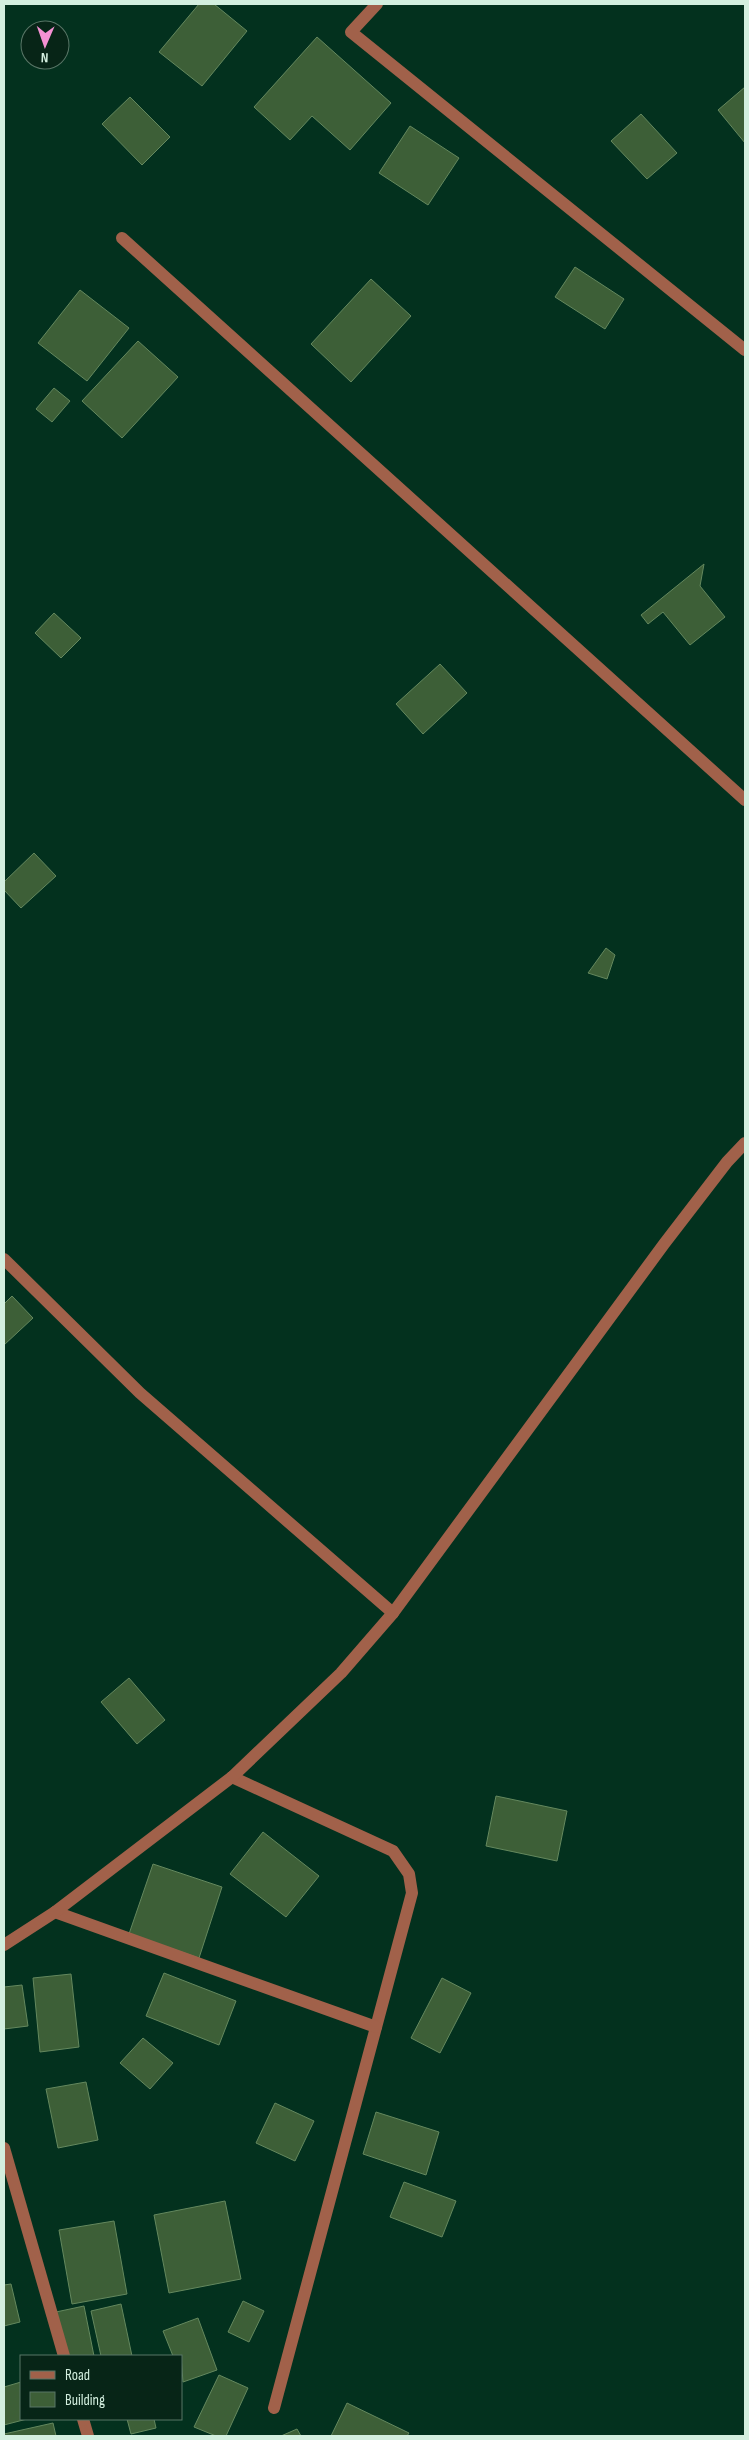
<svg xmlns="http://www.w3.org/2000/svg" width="749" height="2440" viewBox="0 0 749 2440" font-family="'Sofia Sans Condensed',sans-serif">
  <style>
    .building { fill: #3d5f37; stroke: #64885e }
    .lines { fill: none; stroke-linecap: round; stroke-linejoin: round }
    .minor { stroke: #a1614a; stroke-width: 12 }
  </style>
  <rect width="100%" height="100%" fill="#03311e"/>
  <g class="building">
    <polygon points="199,4 214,4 247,31 202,86 159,52"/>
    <polygon points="317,37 391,103 350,150 312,116 290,140 254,107"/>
    <polygon points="745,87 745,143 718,110"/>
    <polygon points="130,97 170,137 142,165 102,124"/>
    <polygon points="641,114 677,153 647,179 611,141"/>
    <polygon points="410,126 459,158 428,205 379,173"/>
    <polygon points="575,267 624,299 605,329 555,297"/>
    <polygon points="371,279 411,316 351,382 311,344"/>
    <polygon points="80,290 129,328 87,381 38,343"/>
    <polygon points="138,341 178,377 122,438 82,401"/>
    <polygon points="54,388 70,401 52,422 36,409"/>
    <polygon points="704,564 700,586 725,617 690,645 663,612 648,624 641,615"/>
    <polygon points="54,613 81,638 61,658 35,633"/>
    <polygon points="440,664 467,693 423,734 396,704"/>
    <polygon points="34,853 56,876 21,908 4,890 4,882"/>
    <polygon points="606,948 615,955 607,979 588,973"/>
    <polygon points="12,1296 33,1318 4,1345 4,1304"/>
    <polygon points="129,1678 165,1720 137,1744 101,1702"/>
    <polygon points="496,1796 567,1811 557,1861 486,1846"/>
    <polygon points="263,1832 319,1876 286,1917 230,1874"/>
    <polygon points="153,1864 222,1887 199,1958 129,1934"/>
    <polygon points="164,1973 236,2001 219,2045 146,2016"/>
    <polygon points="71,1974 79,2047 40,2052 33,1978"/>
    <polygon points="442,1978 471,1993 440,2053 411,2038"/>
    <polygon points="22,1985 28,2026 4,2029 4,1987"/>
    <polygon points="143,2038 173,2063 150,2089 120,2063"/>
    <polygon points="86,2082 98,2140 58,2148 46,2089"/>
    <polygon points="275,2103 314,2121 295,2161 256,2143"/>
    <polygon points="376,2112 439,2132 426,2175 363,2154"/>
    <polygon points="404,2182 456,2201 442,2237 390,2217"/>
    <polygon points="225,2201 241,2279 169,2293 154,2215"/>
    <polygon points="114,2221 127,2294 72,2304 59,2230"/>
    <polygon points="11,2284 20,2322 4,2326 4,2285"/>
    <polygon points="243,2301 264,2311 249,2342 228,2332"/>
    <polygon points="121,2304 132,2356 101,2356 91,2311"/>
    <polygon points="84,2306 94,2356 66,2356 56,2312"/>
    <polygon points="198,2318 217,2370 183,2382 181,2356 173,2356 163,2331"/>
    <polygon points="219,2375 248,2388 226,2436 216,2436 194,2427"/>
    <polygon points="21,2382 21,2419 27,2419 4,2425 4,2387"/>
    <polygon points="347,2403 409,2433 407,2436 331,2436"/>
    <polygon points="127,2419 154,2419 156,2428 131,2434"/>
    <polygon points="53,2423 56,2436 4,2436 4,2434"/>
    <polygon points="297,2429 301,2436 281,2436"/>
  </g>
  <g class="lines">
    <g class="minor">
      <polyline points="377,4 351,32 745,350"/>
      <polyline points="122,238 745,800"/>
      <polyline points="4,1259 140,1393 393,1613"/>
      <polyline points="232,1777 393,1851 409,1874 412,1893 274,2408"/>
      <polyline points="55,1912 376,2027"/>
      <polyline points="4,1945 55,1912 232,1777 341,1673 393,1613 664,1244 727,1162 745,1143"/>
      <polyline points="4,2148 64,2356"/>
      <polyline points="83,2419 88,2436"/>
    </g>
  </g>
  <rect width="749" height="2440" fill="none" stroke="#d3efdf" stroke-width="10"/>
  <rect x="20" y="2355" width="162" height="65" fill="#072517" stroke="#597667"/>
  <rect x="30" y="2371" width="25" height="8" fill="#a1614a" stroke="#597667"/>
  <text x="65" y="2380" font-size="15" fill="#d3efdf">Road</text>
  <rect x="30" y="2392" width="25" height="15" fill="#3d5f37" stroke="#597667"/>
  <text x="65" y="2405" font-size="15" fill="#d3efdf">Building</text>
  <g transform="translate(45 45) rotate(182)"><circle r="24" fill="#072517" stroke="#597667"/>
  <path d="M0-4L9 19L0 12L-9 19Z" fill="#f491d3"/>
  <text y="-8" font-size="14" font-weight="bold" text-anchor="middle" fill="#d3efdf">N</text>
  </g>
</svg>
